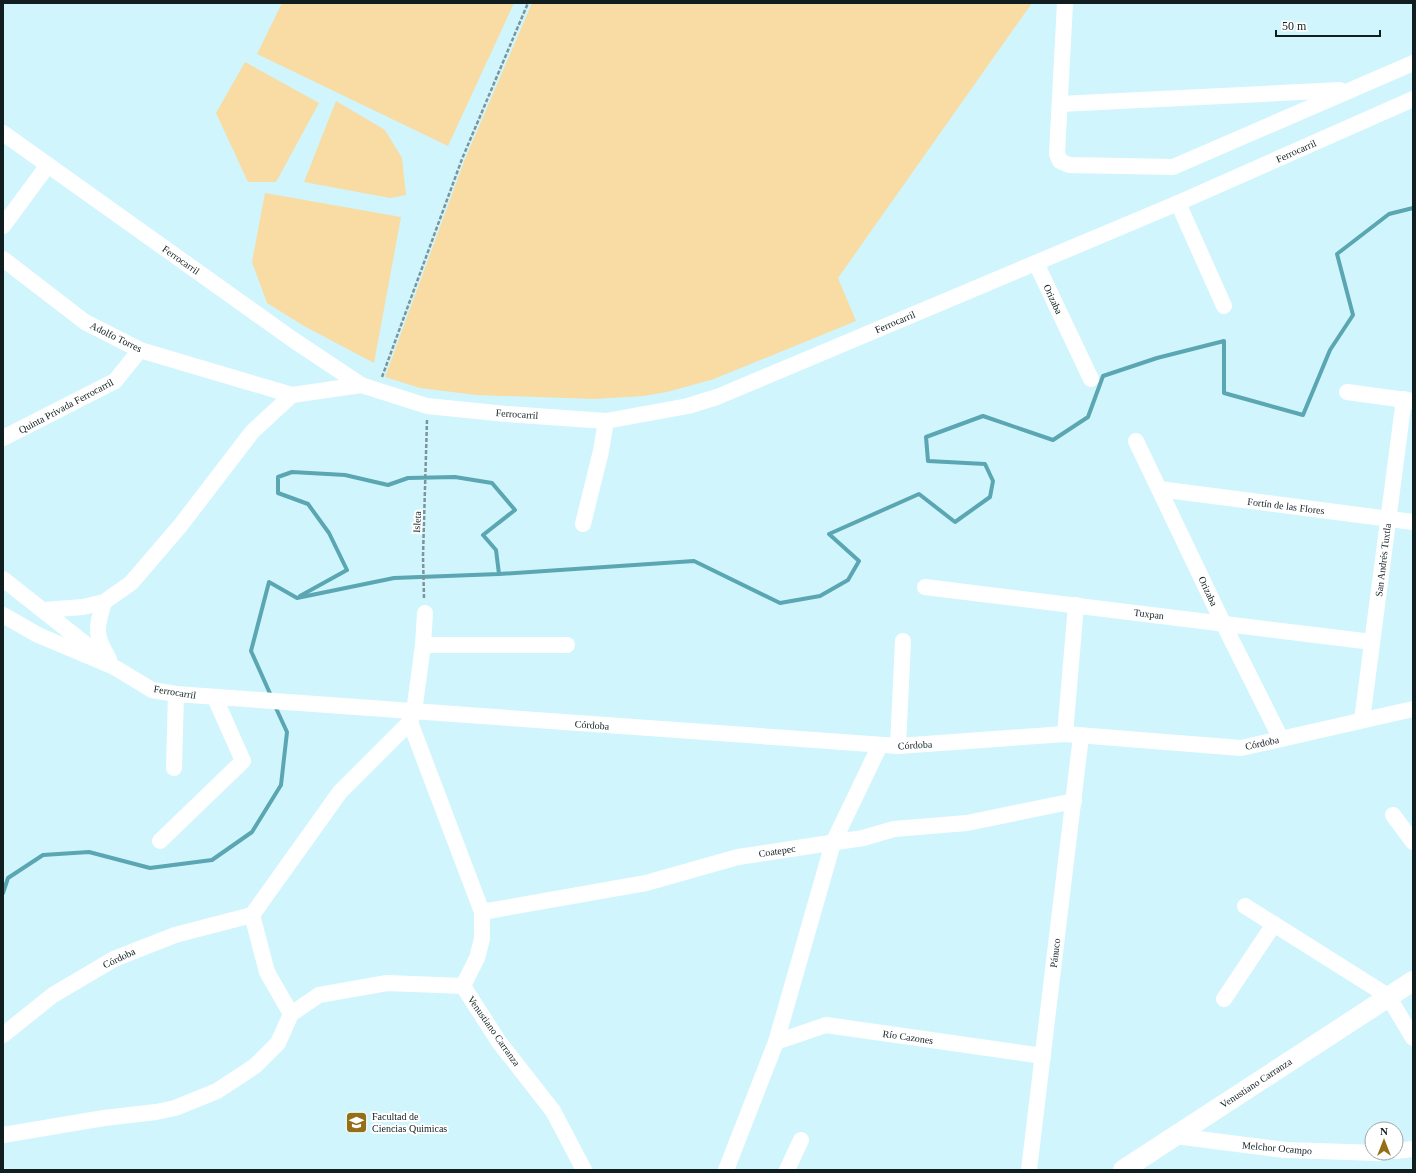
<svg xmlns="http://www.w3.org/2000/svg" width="1416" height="1173" viewBox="0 0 1416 1173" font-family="Georgia,serif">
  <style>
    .green { fill: #f8dca3 }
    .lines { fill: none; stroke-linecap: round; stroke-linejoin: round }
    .stream { stroke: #5aa6b2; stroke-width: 4 }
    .path { stroke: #7b959a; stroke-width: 2.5; stroke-dasharray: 4 2; stroke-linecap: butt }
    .minor { stroke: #fff; stroke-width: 16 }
    .major { stroke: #fff; stroke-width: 20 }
    .labels { text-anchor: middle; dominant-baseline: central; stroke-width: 4; stroke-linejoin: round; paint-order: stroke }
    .street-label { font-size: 10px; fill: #111e20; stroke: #fff }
    .poi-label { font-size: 10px; fill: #111e20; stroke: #fff; text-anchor: start }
  </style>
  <rect width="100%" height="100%" fill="#d1f5fc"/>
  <g class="green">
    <polygon points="282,3 514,3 448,146 257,54"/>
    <polygon points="532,3 1032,3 838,278 856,321 714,379 667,392 643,396 595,399 476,395 420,388 385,377 465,159"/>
    <polygon points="245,62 319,103 276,182 248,182 216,113"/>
    <polygon points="336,101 385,130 402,158 406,195 390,198 304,182"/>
    <polygon points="265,193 401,217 374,363 304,326 267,303 252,262"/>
  </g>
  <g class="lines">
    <g class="stream">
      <polyline points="300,596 347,570 329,533 308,504 278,493 278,477 292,472 345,475 388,485 408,478 455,477 492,483 515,510 483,535 496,550 499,574"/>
      <polyline points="272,698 251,651 269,582 297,598 394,578 499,574 694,561 780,603 820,596 848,580 859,561 829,534 919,494 955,522 990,497 993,481 985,464 928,461 926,437 983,416 1053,440 1088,417 1103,376 1157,358 1224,341 1224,393 1303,415 1330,350 1353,315 1337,254 1389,214 1413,208"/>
      <polyline points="3,893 8,878 43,855 89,852 150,868 212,860 252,832 281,785 287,732 275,706"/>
    </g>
    <g class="path">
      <polyline points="382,377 462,159 528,3"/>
      <polyline points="424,598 423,556 427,420"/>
    </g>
    <g class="minor">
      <polyline points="1065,3 1057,154 1060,161 1069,165 1173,167 1413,63"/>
      <polyline points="1060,104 1340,90"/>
      <polyline points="3,133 292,339 361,385 427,406 506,414 606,421 688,406 717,397 1178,203 1413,99"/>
      <polyline points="1178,203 1224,306"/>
      <polyline points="3,226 48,165"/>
      <polyline points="3,259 85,322 140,350 292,395"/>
      <polyline points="1036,263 1091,379"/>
      <polyline points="1347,392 1413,401"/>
      <polyline points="3,438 115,381 140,350"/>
      <polyline points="1136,441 1223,623 1281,739"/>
      <polyline points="1159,489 1413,522"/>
      <polyline points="583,524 601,451 606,421"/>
      <polyline points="3,579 102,657"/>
      <polyline points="925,587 1372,642"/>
      <path d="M104,602C96,629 94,634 109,659"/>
      <polyline points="44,610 83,607 104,602 131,583 180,526 252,432 292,395 361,385"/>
      <polyline points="3,615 38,635 114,667 152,690 176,694 898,746 1065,734 1241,748 1413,709"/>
      <polyline points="423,645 567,645"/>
      <polyline points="1362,720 1404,399"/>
      <polyline points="410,722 482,912 482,939 477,958 463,986 499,1042 553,1111 584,1170"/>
      <polyline points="1065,734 1076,605"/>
      <polyline points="898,746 903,641"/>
      <polyline points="174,768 176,694"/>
      <polyline points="1393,815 1413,842"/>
      <polyline points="160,841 243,761 215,698"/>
      <polyline points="1245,906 1388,996 1413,1038"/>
      <polyline points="482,912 646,883 738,857 863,838 894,829 967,823 1074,801"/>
      <polyline points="252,915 267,972 291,1014"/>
      <polyline points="1224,999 1274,924"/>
      <polyline points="3,1035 53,995 114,959 175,935 252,915 340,792 410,722 414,712 423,645 425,613"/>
      <polyline points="776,1042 826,1025 1043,1056"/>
      <polyline points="3,1135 104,1118 156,1112 175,1108 217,1091 255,1066 278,1043 291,1014 319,995 387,983 463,986"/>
      <polyline points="1175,1136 1285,1150 1379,1153"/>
      <polyline points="1396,1151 1413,1149"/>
      <polyline points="726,1170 776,1042 833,843 880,745"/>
      <polyline points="787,1170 801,1140"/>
      <polyline points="1029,1170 1081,736"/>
    </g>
    <polyline class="major" points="1123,1170 1413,981"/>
  </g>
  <defs>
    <symbol id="university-square" viewBox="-11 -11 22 22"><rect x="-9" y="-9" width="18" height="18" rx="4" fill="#937018" stroke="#fff"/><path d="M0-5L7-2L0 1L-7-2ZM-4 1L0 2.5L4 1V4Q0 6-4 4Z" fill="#fff"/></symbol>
  </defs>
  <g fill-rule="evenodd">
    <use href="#university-square" x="344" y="1110" width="25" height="25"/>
  </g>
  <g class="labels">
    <g class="street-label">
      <text transform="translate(1296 151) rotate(-24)">Ferrocarril</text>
      <text transform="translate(181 260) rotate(35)">Ferrocarril</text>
      <text transform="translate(1053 299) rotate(65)">Orizaba</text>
      <text transform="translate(895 322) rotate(-23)">Ferrocarril</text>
      <text transform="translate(116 337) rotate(26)">Adolfo Torres</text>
      <text transform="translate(66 406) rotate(-28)">Quinta Privada Ferrocarril</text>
      <text transform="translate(517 414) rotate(4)">Ferrocarril</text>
      <text transform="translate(1286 506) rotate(7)">Fortín de las Flores</text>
      <text transform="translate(417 522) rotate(-87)">Isleta</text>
      <text transform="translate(1383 560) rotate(-83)">San Andrés Tuxtla</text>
      <text transform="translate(1208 591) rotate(65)">Orizaba</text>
      <text transform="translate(1149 614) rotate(7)">Tuxpan</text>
      <text transform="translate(175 692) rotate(9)">Ferrocarril</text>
      <text transform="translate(592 725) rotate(4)">Córdoba</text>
      <text transform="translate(1262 743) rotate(-12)">Córdoba</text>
      <text transform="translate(915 745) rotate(-3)">Córdoba</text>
      <text transform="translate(777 851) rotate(-9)">Coatepec</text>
      <text transform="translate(1055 953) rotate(-83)">Pánuco</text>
      <text transform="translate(119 958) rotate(-25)">Córdoba</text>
      <text transform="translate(494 1031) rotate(55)">Venustiano Carranza</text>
      <text transform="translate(908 1037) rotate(8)">Río Cazones</text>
      <text transform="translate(1256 1083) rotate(-33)">Venustiano Carranza</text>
      <text transform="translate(1277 1148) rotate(5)">Melchor Ocampo</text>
    </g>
    <g class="poi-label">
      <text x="372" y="1116">Facultad de<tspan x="372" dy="12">Ciencias Quimicas</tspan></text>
    </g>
  </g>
  <rect width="1416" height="1173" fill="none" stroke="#111e20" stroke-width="8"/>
  <g transform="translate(1384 1141)"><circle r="19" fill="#ffffff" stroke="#a0a5a6"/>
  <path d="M0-3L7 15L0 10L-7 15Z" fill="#937018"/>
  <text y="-6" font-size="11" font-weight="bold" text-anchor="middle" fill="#111e20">N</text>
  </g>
  <path d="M1276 30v6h104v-6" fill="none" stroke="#111e20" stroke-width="2"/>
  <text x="1282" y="30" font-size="12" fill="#111e20" stroke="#ffffff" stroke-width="3" paint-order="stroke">50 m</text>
</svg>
